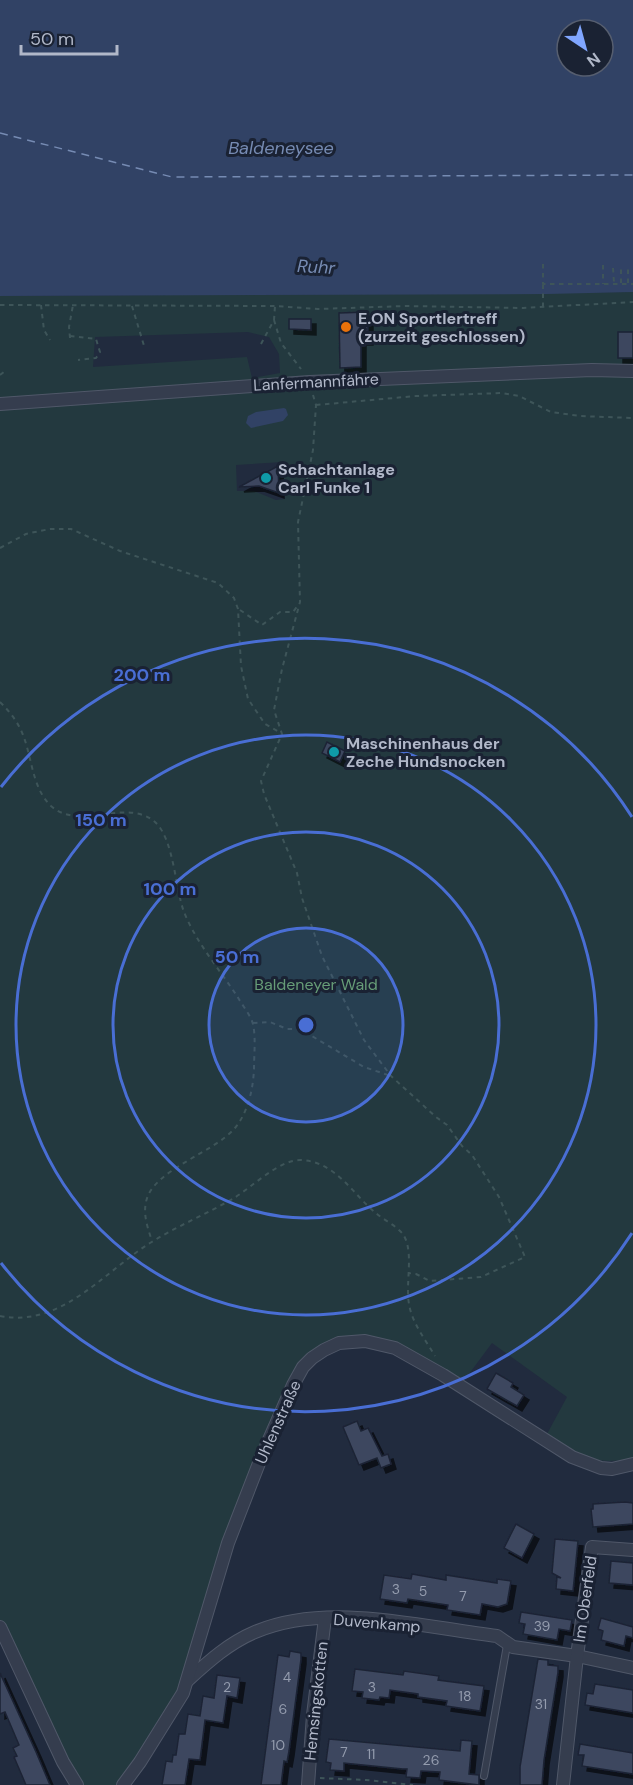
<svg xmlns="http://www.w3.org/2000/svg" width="633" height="1785" viewBox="0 0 633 1785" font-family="'DM Sans',sans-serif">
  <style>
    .green { fill: #23393f; fill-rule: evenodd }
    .water { fill: #314265; fill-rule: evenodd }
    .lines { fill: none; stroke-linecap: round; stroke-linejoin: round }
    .ferry { stroke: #768bb3; stroke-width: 1.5; stroke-dasharray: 8 6; stroke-linecap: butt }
    .building { fill: #3d475e; stroke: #1c2435; stroke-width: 1.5; filter: url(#shadow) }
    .lane-casing { stroke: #505869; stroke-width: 8 }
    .street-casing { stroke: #505869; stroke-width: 14 }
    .path { stroke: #3e5559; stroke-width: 2; stroke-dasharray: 4.5 4.5; stroke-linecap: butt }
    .lane { stroke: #353d4e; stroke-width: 6 }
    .street { stroke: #353d4e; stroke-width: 12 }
    .ring { fill: none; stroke: #496ed4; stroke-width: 3 }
    .food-dot { fill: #e8710a; stroke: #1a2233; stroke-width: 2 }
    .culture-dot { fill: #0f9aa8; stroke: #1a2233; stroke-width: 2 }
    .labels { text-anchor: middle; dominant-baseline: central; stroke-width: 6; stroke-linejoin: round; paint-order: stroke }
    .number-label { font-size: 14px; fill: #949cae }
    .poi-label { font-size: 16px; font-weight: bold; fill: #b1b8c9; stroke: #1a2233; text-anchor: start }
    .street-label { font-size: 16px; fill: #b1b8c9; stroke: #1a2233 }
    .park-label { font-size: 16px; fill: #669c77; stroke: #1a2233 }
    .water-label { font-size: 18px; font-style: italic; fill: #768bb3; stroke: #1a2233 }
    .centre { fill: #496ed4; stroke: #1a2233; stroke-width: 3 }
    .ring-label { font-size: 18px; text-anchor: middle; font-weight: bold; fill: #496ed4; stroke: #1a2233; stroke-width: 6; stroke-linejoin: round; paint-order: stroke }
  </style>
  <defs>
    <filter id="shadow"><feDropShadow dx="5" dy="5" stdDeviation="0" flood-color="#0009"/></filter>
  </defs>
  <rect width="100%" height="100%" fill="#212b3e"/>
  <path class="green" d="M633,292V1459C590,1465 582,1457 547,1434L567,1397L492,1343L463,1382L364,1338L309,1356L222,1547L195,1630L185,1680L120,1785H80L0,1623V296ZM248,332L269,337L279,354L280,373L252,378L247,357L93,367L95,337ZM283,462L284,474L277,478V483L284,486L285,499L276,500L254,491H237L236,465Z"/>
  <g class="water">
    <path d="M0,0H633V292L547,294L0,296ZM567,30H603V66H567Z"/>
    <polygon points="284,408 286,409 288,415 283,421 251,428 246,423 248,416 256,412"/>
  </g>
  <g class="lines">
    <polyline class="ferry" points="0,133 172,177 633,175"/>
  </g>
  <g class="building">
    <polygon points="368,312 368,340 361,340 361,367 340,368 339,313"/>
    <polygon points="289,319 311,319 311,330 289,329"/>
    <rect x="618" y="332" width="15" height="26"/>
    <polygon points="278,466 279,493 259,486 239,487"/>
    <polygon points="327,742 345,751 340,762 322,753"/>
    <polygon points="496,1373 513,1383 511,1387 524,1395 517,1406 487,1389"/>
    <polygon points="357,1421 361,1431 368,1428 382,1456 388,1454 391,1464 381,1468 377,1458 359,1465 343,1427"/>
    <polygon points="625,1502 633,1503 633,1524 593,1527 591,1509 593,1509 593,1504"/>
    <polygon points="516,1524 534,1534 522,1558 504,1548"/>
    <polygon points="555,1539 578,1541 573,1591 556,1589 557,1577 561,1578 552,1573"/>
    <polygon points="611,1561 633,1563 633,1585 609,1583"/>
    <polygon points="412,1574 446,1580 446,1575 497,1583 497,1579 511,1581 507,1604 498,1607 482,1604 480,1615 447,1610 448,1605 408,1599 407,1603 380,1599 384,1575 411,1579"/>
    <polygon points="521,1612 572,1620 570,1631 559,1629 557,1640 523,1634 525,1624 519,1623"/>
    <polygon points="601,1618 633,1627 633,1638 626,1636 624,1646 601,1640 603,1631 598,1629"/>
    <polygon points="290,1651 301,1653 301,1659 289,1751 287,1762 284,1761 281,1785 261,1785 278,1655 289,1657"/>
    <polygon points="538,1659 548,1660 548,1665 558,1666 558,1672 544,1760 542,1785 520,1785 520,1767"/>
    <polygon points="355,1669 403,1675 404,1671 439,1676 438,1680 484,1686 480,1711 446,1706 447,1701 418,1697 418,1694 390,1690 389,1698 380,1697 379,1700 362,1698 363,1692 352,1691"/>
    <polygon points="0,1673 36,1752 50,1785 26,1785 14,1757 17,1756 13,1748 19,1745 5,1712 0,1714"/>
    <polygon points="217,1675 240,1678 237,1698 227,1696 223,1723 205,1720 200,1760 189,1759 185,1785 162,1785 166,1761 172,1762 173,1755 176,1755 179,1734 185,1734 188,1714 200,1716 203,1696 214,1698"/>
    <polygon points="595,1684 633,1690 633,1713 585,1705 587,1693 593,1694"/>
    <polygon points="329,1739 460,1751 461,1740 472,1741 469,1774 479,1775 479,1785 439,1780 440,1772 421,1771 420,1778 406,1777 407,1769 403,1769 344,1763 344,1771 330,1770 331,1763 326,1762"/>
    <polygon points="580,1744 633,1753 633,1774 582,1766 584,1755 578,1755"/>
  </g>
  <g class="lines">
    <defs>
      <polyline id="lane" points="484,1776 507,1645"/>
      <g id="street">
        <polyline points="0,404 310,382 592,370 633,371"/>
        <polyline points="0,1627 63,1762 77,1785"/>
        <path d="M188,1680C209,1661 229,1643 255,1632C328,1601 421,1627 497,1636L513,1647L577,1656L633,1668"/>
        <polyline points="123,1785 140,1762 183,1693 228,1543 261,1458 293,1385 303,1367 312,1358 324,1350 339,1343 365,1341 395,1348 443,1375 572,1457 601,1468 612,1469 633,1464"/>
        <polyline points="308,1785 313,1715 325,1618"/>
        <polyline points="563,1785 577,1656 592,1547 633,1550"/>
      </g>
    </defs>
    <use href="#lane" class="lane-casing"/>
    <use href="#street" class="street-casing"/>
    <g class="path">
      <polyline points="543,264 543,284 633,284"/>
      <polyline points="603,265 603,284"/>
      <polyline points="613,268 614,283"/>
      <polyline points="621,283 621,268"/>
      <polyline points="628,283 628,268"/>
      <polyline points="0,305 275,306 318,309 406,306 523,308 633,302"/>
      <polyline points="41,305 44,330 50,340"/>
      <polyline points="132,306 145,349"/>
      <polyline points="543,307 543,284"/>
      <polyline points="274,320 281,343 301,369"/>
      <polyline points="70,336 96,339 100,352 96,358 78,360"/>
      <polyline points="70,338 69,327 73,305"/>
      <polyline points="261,344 274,320 275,306"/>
      <polyline points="0,375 5,371"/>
      <polyline points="313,395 316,405 313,450 298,522 300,602 282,669 274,710 282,734 261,781 264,794 297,873 302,898 322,956 364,1040 391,1076 436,1117 447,1125 462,1146 472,1155 499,1197 525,1257 481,1277 430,1281 416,1274 408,1273"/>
      <polyline points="316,405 416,396 502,393 519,396 551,412 580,416 633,418"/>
      <polyline points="0,548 26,534 35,532 50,529 71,529 120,551 218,583 234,598 238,609 241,666 248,699 265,724 281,733"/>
      <polyline points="240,610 262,625 280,612 293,612 299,604"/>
      <path d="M0,702C10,712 18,722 23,735C32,757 32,788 51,806C80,832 126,797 155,822C174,839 175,888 184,912C196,942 219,969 237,996C242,1005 250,1014 253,1024C256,1038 254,1055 254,1069C253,1090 248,1112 235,1128C214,1153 152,1170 146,1202C143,1215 148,1229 152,1241"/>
      <polyline points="253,1023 270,1022 287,1029 300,1029 364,1067 391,1076"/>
      <path d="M0,1316C61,1328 104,1272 150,1243C177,1226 207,1214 234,1198C252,1187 279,1160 300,1160C336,1161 353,1195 377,1214C384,1220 395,1225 402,1233C415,1249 405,1283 409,1304C412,1323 425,1339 435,1356"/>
      <polyline points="320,1778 366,1780 413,1785"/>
    </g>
    <use href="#lane" class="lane"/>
    <use href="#street" class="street"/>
  </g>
  <circle cx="306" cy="1025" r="97" fill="#496ed4" fill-opacity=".12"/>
  <g class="ring">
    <circle cx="306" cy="1025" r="97"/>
    <circle cx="306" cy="1025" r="193"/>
    <circle cx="306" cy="1025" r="290"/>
    <path d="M632 1233A387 387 0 0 1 1 1263M1 787A387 387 0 0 1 632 817"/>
  </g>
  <circle class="food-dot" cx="346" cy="327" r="6"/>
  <g class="culture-dot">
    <circle cx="266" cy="478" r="6"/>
    <circle cx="334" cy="752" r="6"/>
  </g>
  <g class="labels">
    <g class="number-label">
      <text x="396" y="1589">3</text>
      <text x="423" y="1591">5</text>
      <text x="463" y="1596">7</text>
      <text x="542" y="1626">39</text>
      <text x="287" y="1677">4</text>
      <text x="227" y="1687">2</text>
      <text x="372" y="1687">3</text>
      <text x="465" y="1696">18</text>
      <text x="541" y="1704">31</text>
      <text x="283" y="1709">6</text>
      <text x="278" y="1745">10</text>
      <text x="344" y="1752">7</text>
      <text x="371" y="1754">11</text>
      <text x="431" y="1760">26</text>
    </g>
    <g class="poi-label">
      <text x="358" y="318">E.ON Sportlertreff<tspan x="358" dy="18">(zurzeit geschlossen)</tspan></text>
      <text x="278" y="469">Schachtanlage<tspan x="278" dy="18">Carl Funke 1</tspan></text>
      <text x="346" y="743">Maschinenhaus der<tspan x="346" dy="18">Zeche Hundsnocken</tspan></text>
    </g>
    <g class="street-label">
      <text transform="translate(316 382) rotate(-3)">Lanfermannfähre</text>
      <text transform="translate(278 1422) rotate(-66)">Uhlenstraße</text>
      <text transform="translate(585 1599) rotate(-82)">Im Oberfeld</text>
      <text transform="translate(377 1623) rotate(5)">Duvenkamp</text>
      <text transform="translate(316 1701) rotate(-84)">Hemsingskotten</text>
    </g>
    <g class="park-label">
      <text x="316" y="984">Baldeneyer Wald</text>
    </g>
    <g class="water-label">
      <text x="281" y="148">Baldeneysee</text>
      <text transform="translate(316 267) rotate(3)">Ruhr</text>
    </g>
  </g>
  <circle cx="306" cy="1025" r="9" class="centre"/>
  <g class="ring-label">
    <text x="142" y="681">200 m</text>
    <text x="101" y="826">150 m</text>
    <text x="170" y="895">100 m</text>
    <text x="237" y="963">50 m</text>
  </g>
  <g transform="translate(585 48) rotate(144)"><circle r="28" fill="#1a2233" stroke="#565e6f" stroke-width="1.5"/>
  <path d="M0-4.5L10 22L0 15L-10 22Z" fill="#80a6ff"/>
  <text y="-9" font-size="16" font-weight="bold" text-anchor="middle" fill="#b1b8c9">N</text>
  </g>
  <path d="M21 45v9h96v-9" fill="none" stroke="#b1b8c9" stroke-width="3"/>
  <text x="30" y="45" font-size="18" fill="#b1b8c9" stroke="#1a2233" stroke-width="4.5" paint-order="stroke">50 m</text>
</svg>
